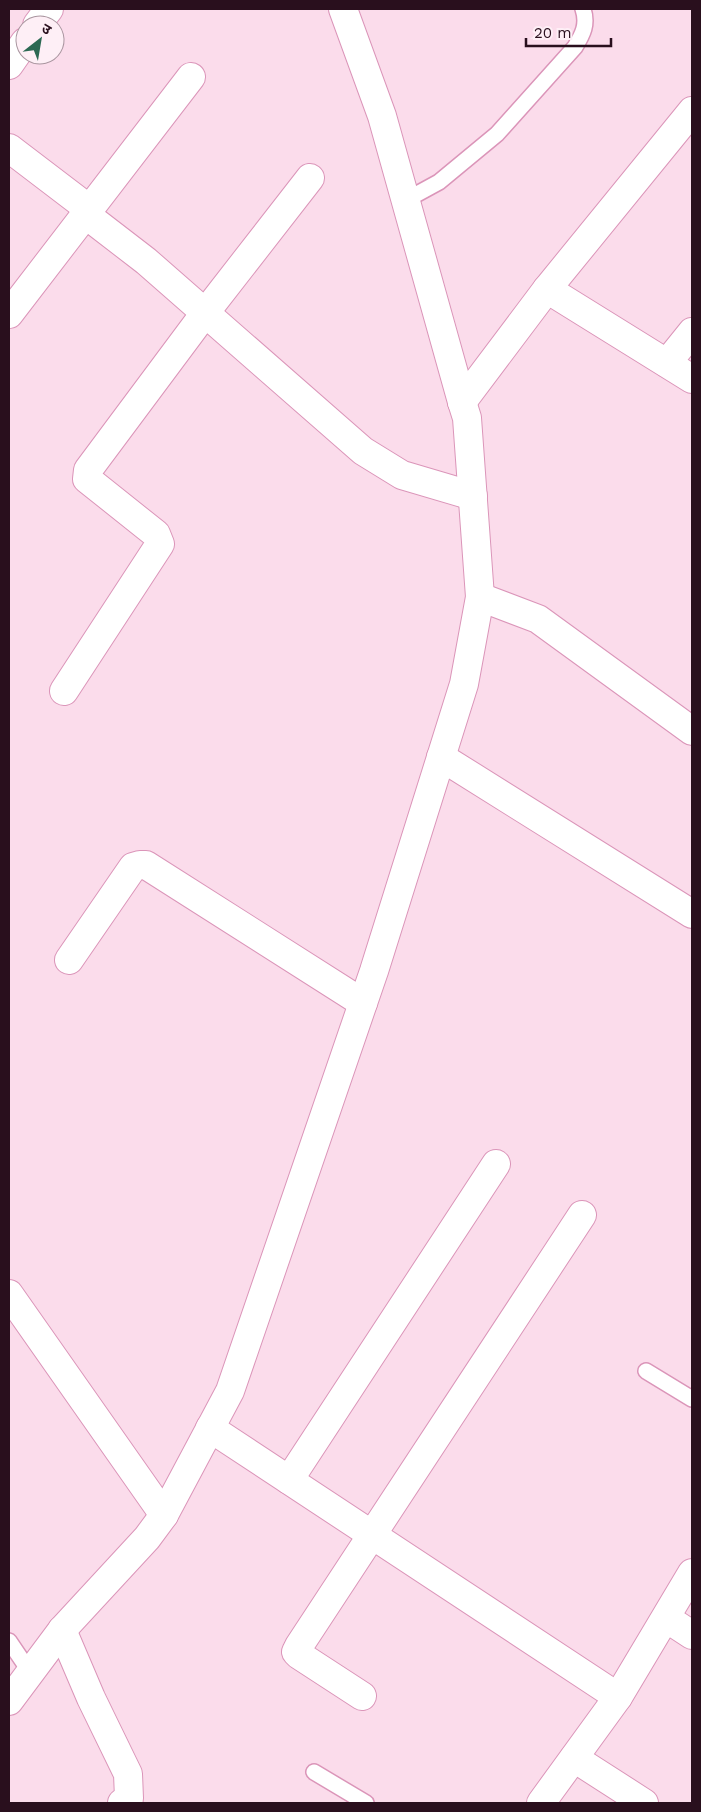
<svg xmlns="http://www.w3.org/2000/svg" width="701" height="1812" viewBox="0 0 701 1812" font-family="'Work Sans','Noto Sans Devanagari',sans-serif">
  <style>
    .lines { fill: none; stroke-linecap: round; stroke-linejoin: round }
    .lane-casing { stroke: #db95b9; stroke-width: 18 }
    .street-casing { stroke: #db95b9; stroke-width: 30 }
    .secondary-casing { stroke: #db95b9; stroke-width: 30 }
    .lane { stroke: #fff; stroke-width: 15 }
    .street { stroke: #fff; stroke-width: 28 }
    .secondary { stroke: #fff; stroke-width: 28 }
  </style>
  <rect width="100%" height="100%" fill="#fbdceb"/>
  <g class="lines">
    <defs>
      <g id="lane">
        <path d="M406,200L439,182L497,134L575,47C583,34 588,24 583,9"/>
        <polyline points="646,1371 692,1399"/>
        <polyline points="9,1641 30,1672"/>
        <polyline points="314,1772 366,1803"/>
      </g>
      <g id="street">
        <polyline points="343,9 382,116 462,402"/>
        <polyline points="37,25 49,9"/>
        <polyline points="9,65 25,42"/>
        <polyline points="9,148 89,209"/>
        <polyline points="85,214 146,261 363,451 402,475 473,496"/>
        <polyline points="547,289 692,379"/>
        <polyline points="9,314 191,77"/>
        <polyline points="667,363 692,332"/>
        <polyline points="462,402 547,289 692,111"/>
        <polyline points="480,597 538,619 692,731"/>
        <polyline points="64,691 160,544 156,534 87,479 88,470 205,313 310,178"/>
        <polyline points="441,757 692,914"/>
        <polyline points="69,960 133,867 140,865 146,865 363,1003"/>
        <polyline points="210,1428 618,1697"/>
        <polyline points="289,1480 496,1164"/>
        <polyline points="666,1618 692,1635"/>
        <polyline points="62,1630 91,1698 128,1774 129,1798 122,1803"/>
        <polyline points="362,1696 299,1655 296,1652 299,1646 582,1215"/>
        <polyline points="574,1758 644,1803"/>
        <polyline points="541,1803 618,1697 692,1573"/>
      </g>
      <g id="secondary">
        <polyline points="9,1294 164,1515"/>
        <polyline points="9,1701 62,1630 147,1538 164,1515 230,1391 374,971 464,684 480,597 467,418 462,402"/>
      </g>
    </defs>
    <use href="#lane" class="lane-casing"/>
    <use href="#street" class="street-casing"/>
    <use href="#secondary" class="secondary-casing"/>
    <use href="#lane" class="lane"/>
    <use href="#street" class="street"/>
    <use href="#secondary" class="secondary"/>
  </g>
  <rect width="701" height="1812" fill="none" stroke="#290f1d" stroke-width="20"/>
  <g transform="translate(40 40) rotate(31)"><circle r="24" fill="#feeff6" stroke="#a9959f"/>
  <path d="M0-4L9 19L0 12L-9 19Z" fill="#2c6953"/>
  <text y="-8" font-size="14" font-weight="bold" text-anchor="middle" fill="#290f1d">उ</text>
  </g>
  <path d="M526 38v8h85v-8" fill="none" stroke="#290f1d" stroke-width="2.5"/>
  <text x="534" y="38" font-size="15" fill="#290f1d" stroke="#feeff6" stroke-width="4" paint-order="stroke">20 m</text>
</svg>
